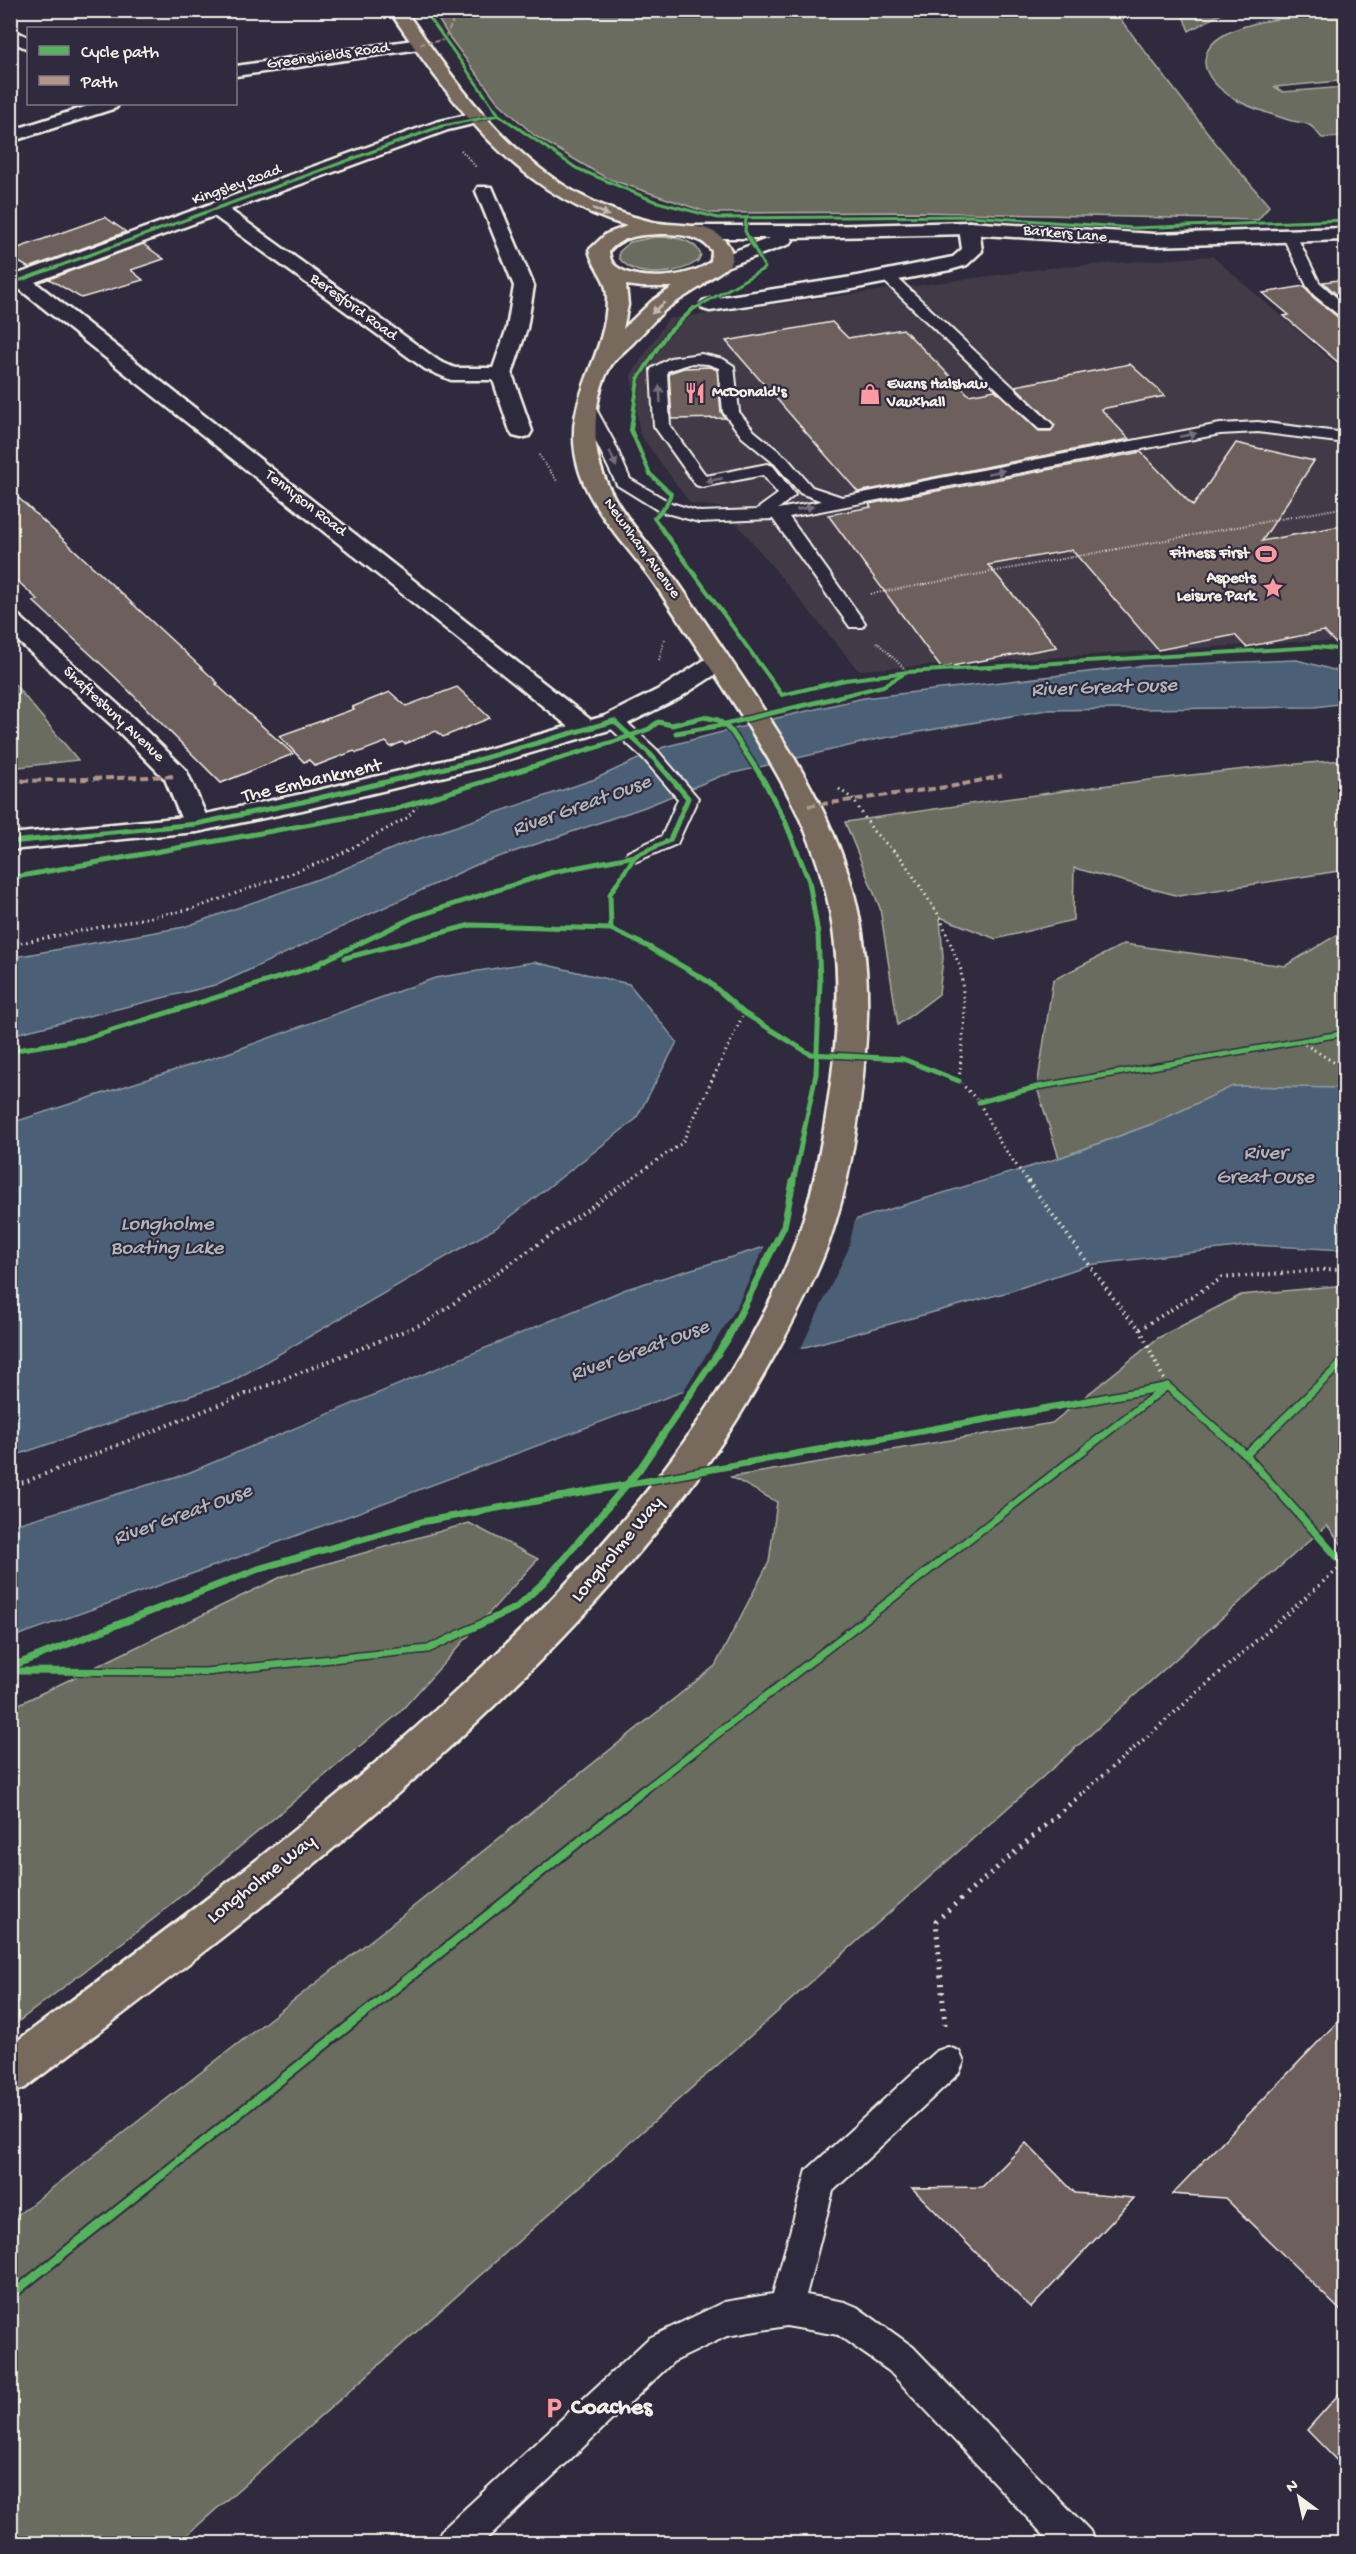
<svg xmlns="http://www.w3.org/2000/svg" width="1356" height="2554" viewBox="0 0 1356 2554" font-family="'Gochi Hand',sans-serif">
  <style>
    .built { fill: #423a46 }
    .green { fill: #696c5e; stroke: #aeaea3; stroke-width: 1.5; fill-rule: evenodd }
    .water { fill: #4b6176; stroke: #8f9ba4; stroke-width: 1.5 }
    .pier { fill: #2f2a3d }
    .building { fill: #6d5e5b; stroke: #f4f1e8; stroke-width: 1.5 }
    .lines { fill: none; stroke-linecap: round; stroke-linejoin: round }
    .service-casing { stroke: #f4f1e8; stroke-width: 4 }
    .minor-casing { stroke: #f4f1e8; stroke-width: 5 }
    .tertiary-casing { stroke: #f4f1e8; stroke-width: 5 }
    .primary-casing { stroke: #f4f1e8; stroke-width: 5 }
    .path-far3 { stroke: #f4f1e8; stroke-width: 2; stroke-dasharray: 1 2; stroke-linecap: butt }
    .path-far2 { stroke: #f4f1e8; stroke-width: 3; stroke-dasharray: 1.5 4; stroke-linecap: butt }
    .path-far1 { stroke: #f4f1e8; stroke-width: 4; stroke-dasharray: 1.5 4.5; stroke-linecap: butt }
    .path { stroke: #f4f1e8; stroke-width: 5; stroke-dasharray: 2 6; stroke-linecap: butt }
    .service { fill: #2f2a3d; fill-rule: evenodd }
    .minor { fill: #2f2a3d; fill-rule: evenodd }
    .tertiary { fill: #2f2a3d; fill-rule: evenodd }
    .primary { fill: #77695c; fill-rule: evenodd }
    .quiet-far1 { stroke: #b2968c; stroke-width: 2; stroke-dasharray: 5 2; stroke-linecap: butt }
    .quiet { stroke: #b2968c; stroke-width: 4; stroke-dasharray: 8 4; stroke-linecap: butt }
    .cycleway-far4-casing { stroke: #2f2a3d; stroke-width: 5 }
    .cycleway-far3-casing { stroke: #2f2a3d; stroke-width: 6 }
    .cycleway-far2-casing { stroke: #2f2a3d; stroke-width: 8 }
    .cycleway-far1-casing { stroke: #2f2a3d; stroke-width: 10 }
    .cycleway-casing { stroke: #2f2a3d; stroke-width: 12 }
    .cycleway-far4 { stroke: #56b35d; stroke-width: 3 }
    .cycleway-far3 { stroke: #56b35d; stroke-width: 4 }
    .cycleway-far2 { stroke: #56b35d; stroke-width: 5 }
    .cycleway-far1 { stroke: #56b35d; stroke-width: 7 }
    .cycleway { stroke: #56b35d; stroke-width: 8 }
    .oneway { fill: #c2bbb0 }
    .oneway2 { fill: #747079 }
    .labels { text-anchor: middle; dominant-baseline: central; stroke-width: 4.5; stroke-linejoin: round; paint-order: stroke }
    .far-street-label { font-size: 16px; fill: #f4f1e8; stroke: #2f2a3d }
    .far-poi-label { font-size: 16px; font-weight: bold; fill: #f4f1e8; stroke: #2f2a3d; text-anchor: start }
    .street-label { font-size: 20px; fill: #f4f1e8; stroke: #2f2a3d }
    .water-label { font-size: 21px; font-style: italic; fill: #b0b7ba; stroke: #2f2a3d }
    .near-poi-label { font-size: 24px; font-weight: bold; fill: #f4f1e8; stroke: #2f2a3d; text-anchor: start }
  </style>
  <rect width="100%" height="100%" fill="#2f2a3d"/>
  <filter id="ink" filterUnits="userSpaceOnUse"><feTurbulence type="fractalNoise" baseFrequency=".0167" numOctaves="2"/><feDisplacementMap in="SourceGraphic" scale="12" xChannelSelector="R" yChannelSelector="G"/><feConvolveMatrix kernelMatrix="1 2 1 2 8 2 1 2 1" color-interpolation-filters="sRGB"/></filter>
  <g filter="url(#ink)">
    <polygon class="built" points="1212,256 1345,372 1345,642 1307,641 858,670 724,508 690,503 640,434 631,375 668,319 1049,268"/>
    <g class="green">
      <polygon points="433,11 1114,11 1218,146 1269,206 1258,220 918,212 709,213 606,178 535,136 497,101 450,38"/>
      <polygon points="1181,11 1181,10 1226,11 1189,31"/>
      <path d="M1345,13V137L1322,138C1318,134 1314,127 1309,125C1305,122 1297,122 1292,121C1273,115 1253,109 1236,100C1223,92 1206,79 1205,63C1203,17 1315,15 1345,13ZM1339,81L1345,87L1283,92L1275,87Z"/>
      <path d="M655,237C671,237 694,237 701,255L698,261C678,275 636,280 619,258V252L630,242Z"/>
      <polygon points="10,680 11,680 78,760 11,768"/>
      <path d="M1345,760V870L1179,896L1074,868L1073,920L996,939L940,917L943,958L939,994L898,1025L880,908L845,822C1011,798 1178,773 1345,760Z"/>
      <polygon points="1345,930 1345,1093 1339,1088 1233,1087 1155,1123 1059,1158 1037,1088 1053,980 1124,944 1285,966"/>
      <polygon points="1345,1285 1345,1549 1327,1525 178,2543 11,2543 11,2220 379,1934 715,1666 769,1562 777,1502 731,1477 1052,1423 1158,1338 1241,1295"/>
      <polygon points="469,1523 538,1559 398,1714 156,1917 11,2027 11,1708 283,1576"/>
    </g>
    <g class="water">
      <polygon points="1297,660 1345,673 1345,703 1315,707 1046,710 878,739 721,776 645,807 478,864 219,984 11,1035 10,958 184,927 332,874 401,845 595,779 664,747 777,718 864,698 1139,666"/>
      <polygon points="534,962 629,984 677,1042 636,1119 496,1228 231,1382 11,1457 11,1123 225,1054 435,978"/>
      <polygon points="1233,1086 1339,1088 1345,1093 1345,1250 1253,1245 1088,1265 1008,1292 794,1350 228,1561 11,1638 10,1526 188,1473 626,1289 1059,1158 1155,1123"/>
    </g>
    <polygon class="pier" points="856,1216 848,1250 799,1352 680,1396 735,1310 766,1243"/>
    <g class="building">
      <polygon points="105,217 126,232 29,268 10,257 10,251"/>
      <polygon points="143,244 164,259 131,270 143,280 81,298 49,279"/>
      <polygon points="1346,279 1346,303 1323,282"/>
      <polygon points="1304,286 1313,297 1340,319 1346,320 1346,369 1284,316 1289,315 1263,293"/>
      <polygon points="832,322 848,338 903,329 969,395 995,390 1039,431 1051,431 1055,425 1015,386 1130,364 1165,396 1101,409 1129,439 858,492 726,341"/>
      <polygon points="711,367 717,370 721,412 725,418 672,419 669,373 684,368"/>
      <polygon points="1236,443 1314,461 1262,541 1346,525 1346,654 1324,631 1246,647 1235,635 1158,650 1072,550 988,565 1057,647 941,668 828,515 871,507 869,504 1141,452 1193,506"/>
      <polygon points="10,490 218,683 216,684 293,754 221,783 115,677 33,601 38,600 10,574"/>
      <polygon points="457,687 490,718 443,737 436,731 405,744 402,742 391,747 386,742 357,753 354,751 315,766 309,760 304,762 279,736 354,709 352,707 390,692 406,706"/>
      <polygon points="1346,2013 1346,2316 1225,2198 1172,2194"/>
      <polygon points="1026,2143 1075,2193 1134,2198 1031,2308 912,2188 982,2187"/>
      <polygon points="1346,2386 1346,2470 1307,2430"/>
    </g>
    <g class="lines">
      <defs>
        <g id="service">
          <polygon points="1289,231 1296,235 1319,282 1346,306 1346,318 1341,317 1314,295 1307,286 1282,235"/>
          <polygon points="887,272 892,273 1051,423 1053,426 1051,429 1039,429 882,279 880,276 882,273"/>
          <path d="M701,354L723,359L734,366L739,412L754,431L787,458L812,487L842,497L1220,424L1258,422L1346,433V443L1258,432L1220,434L789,517L865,623L862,627H850L773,519L699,522L659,511L617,485L579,407L581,404L587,402L595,407L614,442L630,479L671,503L700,512L756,510L778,494L763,475L702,487L696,485L654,426L651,369L670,358ZM692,363L708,364L719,368L723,412L742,437L775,464L800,493L822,501L778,509L795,495L773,466L767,464L706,476L670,426L667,371Z"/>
          <polygon points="614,715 621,717 657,750 698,798 677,844 635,862 628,860 625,856 628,852 662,836 678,799 643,758 607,725 605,721 607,717"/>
          <polygon points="948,2047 959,2051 964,2062 959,2073 833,2191 806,2295 845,2302 857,2307 913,2347 1090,2531 1095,2544 1052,2544 889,2371 838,2335 786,2326 727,2336 673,2362 481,2544 436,2544 441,2531 649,2338 724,2302 773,2294 807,2170 937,2051"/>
        </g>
        <g id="minor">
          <polygon points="10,29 28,37 28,49 10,41"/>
          <polygon points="420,39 426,40 428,44 426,48 236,76 236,66"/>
          <polygon points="94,104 119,104 116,108 10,142 10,131"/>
          <polygon points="475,113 481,114 484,118 481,122 448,130 230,210 439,361 455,368 493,368 507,328 514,286 476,191 478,187 492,187 534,286 527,328 512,374 532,431 529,436 521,438 513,436 510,431 493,380 451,380 425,369 214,216 35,282 596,724 600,729 596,734 587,737 578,734 18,288 10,290 10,277 436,122"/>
          <polygon points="969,222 976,224 979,228 982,251 967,265 950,270 852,289 710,311 703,309 700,305 703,301 710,299 852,277 953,257 962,249 959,228 962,224"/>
          <polygon points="10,614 19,616 133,718 186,770 210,824 206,830 196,832 186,830 165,779 115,728 10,634"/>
        </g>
        <g id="tertiary">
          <polygon points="969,222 1154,234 1346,228 1346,240 1154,246 969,234 791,238 793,240 790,244 720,269 713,267 710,263 713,259 770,238 695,238 688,236 685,232 688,228 695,226 820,226"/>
          <polygon points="718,655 727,657 730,662 727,667 679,698 623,726 483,767 302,810 196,832 10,850 10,834 196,816 302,794 467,755 605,716 661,688 709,657"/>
        </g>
        <path id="primary" d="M389,10H405C453,79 502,150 576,193C600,206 627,216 653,222C676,227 710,221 726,242C746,268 712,272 703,285C691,293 676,301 665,310C654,320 644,332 633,343C626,350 615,358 610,367C597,389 594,420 596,445C602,499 645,537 676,580C700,614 723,649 746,683C788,746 830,810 851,883C867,938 870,996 865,1052C860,1116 850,1182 829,1242C812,1288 788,1332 764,1374C695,1497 601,1602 500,1700C353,1842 188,1964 25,2088L10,2094V2046C171,1927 333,1808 479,1670C566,1589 647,1501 712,1401C744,1352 775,1299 795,1244C812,1199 821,1151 828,1103C839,1034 843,962 826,893C808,817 764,750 722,685C699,651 677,617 654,583C629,547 594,515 580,473C557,402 606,364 607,300C608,277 594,271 589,250L606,234L627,226C514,193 452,103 389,10ZM659,234C677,234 701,235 712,251L711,261C693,278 637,283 617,267C611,263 610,258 609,251C622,236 640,235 659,234ZM626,285L642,287H673L652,301L623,329L628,305Z"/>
      </defs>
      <use href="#service" class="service-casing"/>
      <use href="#minor" class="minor-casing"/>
      <use href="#tertiary" class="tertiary-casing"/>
      <use href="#primary" class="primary-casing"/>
      <g class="path-far3">
        <polyline points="461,150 476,167"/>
        <polyline points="539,455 557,481"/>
        <polyline points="871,594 1346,507"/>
        <polyline points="877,642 908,672"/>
        <polyline points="659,660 665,639"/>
      </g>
      <g class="path-far2">
        <polyline points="839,789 853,799 874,832 902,859 940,917 961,970 965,1016 959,1081 979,1102 999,1141 1029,1183"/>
        <polyline points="10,945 196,908 335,857 407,818 417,806"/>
        <polyline points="1300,1041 1346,1070"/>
        <polyline points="625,1183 682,1143 744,1013"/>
      </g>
      <g class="path-far1">
        <polyline points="1028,1181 1125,1314 1140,1329 1167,1386"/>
        <polyline points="1140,1329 1222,1278 1346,1268"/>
        <polyline points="10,1484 25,1482 427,1322 628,1181"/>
        <polyline points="1084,1792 1346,1562"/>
      </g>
      <polyline class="path" points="945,2025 936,1921 1086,1790"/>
      <use href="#service" class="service"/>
      <use href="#minor" class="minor"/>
      <use href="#tertiary" class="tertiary"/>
      <use href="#primary" class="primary"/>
      <polyline class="quiet-far1" points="420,44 444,40 458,10"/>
      <g class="quiet">
        <polyline points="10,776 24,781 177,776"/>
        <polyline points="808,806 954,786 1002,776"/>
      </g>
      <defs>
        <g id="cycleway-far4">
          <polyline points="424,10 499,115 576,168 654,201 718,218 971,216 1133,228 1346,220"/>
          <polyline points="10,284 442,126 499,115"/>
          <polyline points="692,310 765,268 745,231 746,218"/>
        </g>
        <g id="cycleway-far3">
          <polyline points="694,308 666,335 638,379 631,430 650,474 671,494 665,507 654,518 782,695 845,680 908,672 1317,647 1346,650"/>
          <polyline points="837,697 883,686 902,675"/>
        </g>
        <g id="cycleway-far2">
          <polyline points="676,733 717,726 843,696"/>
          <polyline points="10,842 196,824 302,802 474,761 614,721 650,754 688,798 670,840 635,856 553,872 414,917 311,967"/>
          <polyline points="635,856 610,894 611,929 649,947 709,982 744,1013 810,1054 903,1059 959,1081"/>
          <polyline points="10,878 395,809 613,742 649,729 658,722 672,725 704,717 718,720 732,732 763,779 785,821 809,881 818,934 820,982 816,1074 793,1183"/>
          <polyline points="345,958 471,925 611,929"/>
          <polyline points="10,1051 84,1039 319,965"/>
          <polyline points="979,1102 1037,1087 1346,1033"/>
        </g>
        <g id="cycleway-far1">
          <polyline points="1167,1386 1246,1455 1346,1567"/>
          <polyline points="1246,1455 1346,1359"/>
          <polyline points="10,1667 261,1568 421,1522 1164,1387"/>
          <polyline points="10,1671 205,1672 428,1649 517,1607 545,1581 639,1470 727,1340 784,1226 793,1181"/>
          <polyline points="642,1792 1167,1386"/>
        </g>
        <polyline id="cycleway" points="10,2296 644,1790"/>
      </defs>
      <use href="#cycleway-far4" class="cycleway-far4-casing"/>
      <use href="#cycleway-far3" class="cycleway-far3-casing"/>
      <use href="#cycleway-far2" class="cycleway-far2-casing"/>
      <use href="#cycleway-far1" class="cycleway-far1-casing"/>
      <use href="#cycleway" class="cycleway-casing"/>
      <use href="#cycleway-far4" class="cycleway-far4"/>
      <use href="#cycleway-far3" class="cycleway-far3"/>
      <use href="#cycleway-far2" class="cycleway-far2"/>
      <use href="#cycleway-far1" class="cycleway-far1"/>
      <use href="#cycleway" class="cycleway"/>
    </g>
    <defs><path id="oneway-solid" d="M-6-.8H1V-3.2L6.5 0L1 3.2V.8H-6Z" transform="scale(1.5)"/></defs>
    <g class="oneway">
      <use href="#oneway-solid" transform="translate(601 212) rotate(25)"/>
      <use href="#oneway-solid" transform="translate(658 308) rotate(139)"/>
    </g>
    <g class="oneway2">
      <use href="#oneway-solid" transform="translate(660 394) rotate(-93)"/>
      <use href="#oneway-solid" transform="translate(1188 435) rotate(-11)"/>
      <use href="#oneway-solid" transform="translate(613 459) rotate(67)"/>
      <use href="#oneway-solid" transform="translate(996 472) rotate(-11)"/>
      <use href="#oneway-solid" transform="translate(714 480) rotate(169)"/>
      <use href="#oneway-solid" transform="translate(805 508) rotate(-11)"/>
    </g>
  </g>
  <defs>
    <symbol id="restaurant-bare" viewBox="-9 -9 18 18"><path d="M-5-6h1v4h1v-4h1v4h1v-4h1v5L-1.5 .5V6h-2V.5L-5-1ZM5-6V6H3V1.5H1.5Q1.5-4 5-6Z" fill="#ff9aa2" stroke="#2f2a3d" stroke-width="2.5" paint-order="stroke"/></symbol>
    <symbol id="shop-bare" viewBox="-9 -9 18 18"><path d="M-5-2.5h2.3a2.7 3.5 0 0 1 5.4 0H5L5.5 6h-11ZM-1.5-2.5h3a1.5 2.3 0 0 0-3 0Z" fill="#ff9aa2" stroke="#2f2a3d" stroke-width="2.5" paint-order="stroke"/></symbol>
    <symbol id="stadium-bare" viewBox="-9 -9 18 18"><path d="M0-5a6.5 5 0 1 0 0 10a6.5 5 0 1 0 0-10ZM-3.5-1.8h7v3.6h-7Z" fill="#ff9aa2" stroke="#2f2a3d" stroke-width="2.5" paint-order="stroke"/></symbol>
    <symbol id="sight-bare" viewBox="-9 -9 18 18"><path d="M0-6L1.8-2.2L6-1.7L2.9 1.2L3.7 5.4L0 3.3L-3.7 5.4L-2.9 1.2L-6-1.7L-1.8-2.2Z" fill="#ff9aa2" stroke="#2f2a3d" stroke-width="2.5" paint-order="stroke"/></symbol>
    <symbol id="parking-bare" viewBox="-9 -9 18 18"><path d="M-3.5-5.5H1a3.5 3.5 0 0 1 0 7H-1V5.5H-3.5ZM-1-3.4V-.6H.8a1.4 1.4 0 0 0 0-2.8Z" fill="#ff9aa2" stroke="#2f2a3d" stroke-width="2.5" paint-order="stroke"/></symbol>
  </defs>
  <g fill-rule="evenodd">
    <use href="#restaurant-bare" x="680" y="378" width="30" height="30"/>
    <use href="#shop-bare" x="855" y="379" width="30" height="30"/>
    <use href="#stadium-bare" x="1251" y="539" width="30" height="30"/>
    <use href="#sight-bare" x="1258" y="573" width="30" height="30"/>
    <use href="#parking-bare" x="539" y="2393" width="30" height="30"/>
  </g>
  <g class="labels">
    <g class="far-street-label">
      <text transform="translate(328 57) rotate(-8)">Greenshields Road</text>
      <text transform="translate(237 186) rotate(-20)">Kingsley Road</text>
      <text transform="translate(1065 235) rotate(5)">Barkers Lane</text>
      <text transform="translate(353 308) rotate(36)">Beresford Road</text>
      <text transform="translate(305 504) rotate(38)">Tennyson Road</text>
      <text transform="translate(641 549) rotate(54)">Newnham Avenue</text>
      <text transform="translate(113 715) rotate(43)">Shaftesbury Avenue</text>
    </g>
    <g class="far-poi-label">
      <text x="887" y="385">Evans Halshaw<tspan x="887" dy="18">Vauxhall</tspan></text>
      <text x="712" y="393">McDonald's</text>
      <text x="1249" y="554" text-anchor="end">Fitness First</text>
      <text x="1256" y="579" text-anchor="end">Aspects<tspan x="1256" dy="18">Leisure Park</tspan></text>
    </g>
    <g class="street-label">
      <text transform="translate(312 782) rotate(-13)">The Embankment</text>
      <text transform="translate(618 1550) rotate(-50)">Longholme Way</text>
      <text transform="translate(262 1880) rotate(-38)">Longholme Way</text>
    </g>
    <g class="water-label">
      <text transform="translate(1104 689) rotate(-2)">River Great Ouse</text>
      <text transform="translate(582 807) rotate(-20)">River Great Ouse</text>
      <text x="1265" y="1154">River<tspan x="1265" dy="24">Great Ouse</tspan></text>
      <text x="167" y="1225">Longholme<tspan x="167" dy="24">Boating Lake</tspan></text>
      <text transform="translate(640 1352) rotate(-20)">River Great Ouse</text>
      <text transform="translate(183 1516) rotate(-20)">River Great Ouse</text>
    </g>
    <g class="near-poi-label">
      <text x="571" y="2408">Coaches</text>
    </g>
  </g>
  <rect width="1356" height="2554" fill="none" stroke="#2f2a3d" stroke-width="36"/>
  <rect x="18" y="18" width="1320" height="2518" fill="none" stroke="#f4f1e8" stroke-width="2" filter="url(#ink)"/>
  <rect x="27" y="27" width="210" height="78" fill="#2f2a3d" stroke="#7e7a81" stroke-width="1.5"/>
  <rect x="39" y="46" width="30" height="9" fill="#56b35d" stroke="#7e7a81" stroke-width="1.5"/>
  <text x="81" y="57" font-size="18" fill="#f4f1e8">Cycle path</text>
  <rect x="39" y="76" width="30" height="9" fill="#b2968c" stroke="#7e7a81" stroke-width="1.5"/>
  <text x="81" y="87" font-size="18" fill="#f4f1e8">Path</text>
  <g transform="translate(1299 2497) rotate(327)" stroke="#2f2a3d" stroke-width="4.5" paint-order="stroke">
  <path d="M0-4.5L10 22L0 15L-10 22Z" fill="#f4f1e8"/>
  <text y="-9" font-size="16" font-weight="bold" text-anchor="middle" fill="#f4f1e8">N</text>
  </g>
</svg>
